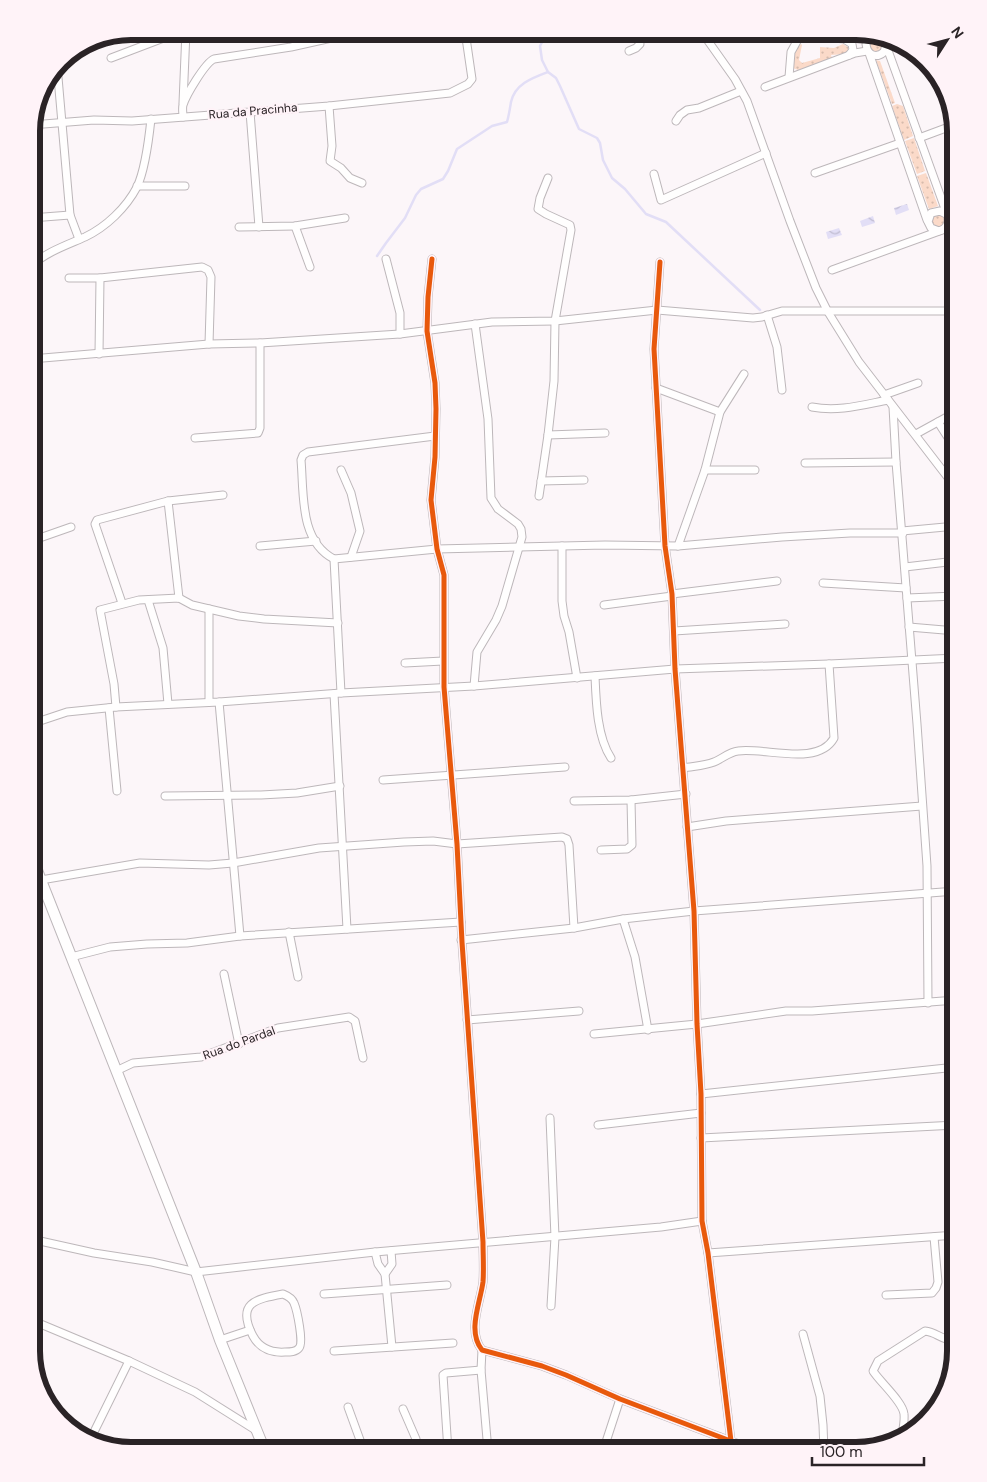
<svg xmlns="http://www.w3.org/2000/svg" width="987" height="1482" viewBox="0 0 987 1482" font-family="'DM Sans',sans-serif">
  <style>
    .grass { fill: url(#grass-dots) }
    .water { fill: url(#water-waves) }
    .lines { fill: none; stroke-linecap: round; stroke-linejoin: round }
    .stream { stroke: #e2def6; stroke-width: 2.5 }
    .minor-casing { stroke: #bdb7ba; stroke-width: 9 }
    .secondary-casing { stroke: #bdb7ba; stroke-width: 12 }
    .minor { stroke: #fffefe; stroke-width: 7 }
    .secondary { stroke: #fffefe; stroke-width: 10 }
    .cycleway-casing { stroke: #fff3f8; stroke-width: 8 }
    .cycleway { stroke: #e8590c; stroke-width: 5 }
    .labels { text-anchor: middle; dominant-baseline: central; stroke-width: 4.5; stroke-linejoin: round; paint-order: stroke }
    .street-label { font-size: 12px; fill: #2a2326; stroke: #fff3f8 }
    .rim { fill: none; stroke: #2a2326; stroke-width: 6 }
  </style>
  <defs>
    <pattern id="grass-dots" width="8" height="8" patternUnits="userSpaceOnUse" patternTransform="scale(1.25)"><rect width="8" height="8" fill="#fbdac9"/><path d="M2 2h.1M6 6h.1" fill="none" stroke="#d7bbac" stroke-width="1.8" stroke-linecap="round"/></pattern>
    <pattern id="water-waves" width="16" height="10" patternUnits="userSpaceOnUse" patternTransform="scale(1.25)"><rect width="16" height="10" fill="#e2def6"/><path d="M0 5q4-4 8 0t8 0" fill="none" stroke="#c2bed3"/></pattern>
  </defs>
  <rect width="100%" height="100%" fill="#fcf6f9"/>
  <g class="grass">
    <circle cx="876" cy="45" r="7"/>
    <polygon points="801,44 802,45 799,60 802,63 820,58 820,47 834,48 843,44 848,47 848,50 845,54 831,55 832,58 798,70 793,68 794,52"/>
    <polygon points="876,60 880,61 895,103 892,104"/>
    <polygon points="897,104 903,106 913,136 904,140 892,106"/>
    <polygon points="914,138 925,171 917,174 905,141"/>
    <polygon points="926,173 938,206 929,209 917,176"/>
    <circle cx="938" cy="221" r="7"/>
  </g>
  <g class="water">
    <polygon points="907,204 909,210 896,215 894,208"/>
    <polygon points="873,216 875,223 862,227 860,221"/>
    <polygon points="839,228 842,235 828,239 826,232"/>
  </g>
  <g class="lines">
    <g class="stream">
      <polyline points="548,31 540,46 542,60 548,72 556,78 560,86 579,129 597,138 600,143 603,160 612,178 625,189 646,214 666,222 760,310"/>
      <path d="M377,256L386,243L405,218L416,195L421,189L443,179L448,171L457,149L492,126L507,122C509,115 510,108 511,102C515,84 532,78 548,72"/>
    </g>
    <defs>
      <g id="minor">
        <polyline points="701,31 735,79 747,101 790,221 816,288 828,312 859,362 956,488"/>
        <polyline points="777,32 844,39 852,44 853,50 849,55"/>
        <path d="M874,35L869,38L866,44C867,55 876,59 884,52L886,45L883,38"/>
        <path d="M886,45L948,217C949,224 946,229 939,231L931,228L928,222L931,213L940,211L946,214"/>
        <polyline points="629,51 636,48 640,44 639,31"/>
        <polyline points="869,53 927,220"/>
        <polyline points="111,58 182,31"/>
        <polyline points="57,66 70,215 79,239"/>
        <polyline points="789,77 791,52 801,34"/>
        <polyline points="765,87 855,53 867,51"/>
        <polyline points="183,103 186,31"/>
        <polyline points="329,106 332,146 330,161 341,168 350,178 362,183"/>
        <polyline points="250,112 259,227"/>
        <path d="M183,117C183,113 182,108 183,105C186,95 205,63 214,59L291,47L363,31"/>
        <polyline points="676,121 680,115 687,110 699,108 741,91"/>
        <polyline points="31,125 94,120 132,121 211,115 329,106 450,93 468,84 472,79 465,31"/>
        <polyline points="919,138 954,125"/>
        <polyline points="815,173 900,143"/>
        <polyline points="654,174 661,200 766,153"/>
        <polyline points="137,186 185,186"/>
        <polyline points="31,218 70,215"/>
        <polyline points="295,226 310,267"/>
        <polyline points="239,227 295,226 345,218"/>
        <polyline points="386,259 400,313 400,334"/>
        <path d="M432,259L428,297L427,331L435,383L436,409L435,457L431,500L437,549L444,575V687L457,844L462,942L483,1242C483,1255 484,1269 483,1282C480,1304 467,1331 482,1350L542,1366L566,1375L620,1399L757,1451"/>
        <polyline points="660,262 654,349 665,546 672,594 675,669 694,911 697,1024 701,1094 702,1221 708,1253 731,1441"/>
        <path d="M31,266C46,252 67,245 85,237C106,227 126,208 137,187C145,170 149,138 151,119"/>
        <polyline points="832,270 956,225"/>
        <polyline points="69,278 100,278 202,267 208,270 211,277 209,344"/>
        <polyline points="767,315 777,347 782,390"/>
        <polyline points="99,354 100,278"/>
        <polyline points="31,359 209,344 260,343 400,334 492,322 555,321 657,310 753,318 762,317 782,311 956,311"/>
        <polyline points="656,388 720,412"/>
        <polyline points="884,395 918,383"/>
        <path d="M812,407C838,412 862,405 888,400"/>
        <polyline points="893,407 896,462 917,724 927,866 928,1003"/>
        <polyline points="938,422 956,450"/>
        <polyline points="916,434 956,412"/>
        <polyline points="548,435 605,433"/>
        <path d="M435,436L308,452L303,455L301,460C304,493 299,541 334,559L437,549L605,545L678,546L782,537L850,533H903"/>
        <polyline points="195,438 258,433 260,428 260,343"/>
        <polyline points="805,463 896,462"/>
        <polyline points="341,470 351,493 360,531 351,557"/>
        <polyline points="705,470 755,470"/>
        <polyline points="541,481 584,480"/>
        <polyline points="539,496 548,435 554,381 555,321 571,230 570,225 546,214 538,209 540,198 548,178"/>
        <polyline points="168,501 179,598"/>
        <polyline points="902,531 956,526"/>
        <polyline points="31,541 71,527"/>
        <polyline points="260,546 316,541"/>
        <polyline points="562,546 562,601 564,616 569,632 577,678"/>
        <polyline points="678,546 705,470 720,412 744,374"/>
        <polyline points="334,559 341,693"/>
        <polyline points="905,567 956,561"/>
        <polyline points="823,583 906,588"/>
        <polyline points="672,594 777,581"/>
        <polyline points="907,598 956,596"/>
        <polyline points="148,600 163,648 168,704"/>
        <polyline points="122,603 95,524 97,520 168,501 223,495"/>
        <polyline points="604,605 672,596"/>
        <polyline points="209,609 209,702"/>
        <polyline points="909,627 956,631"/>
        <polyline points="674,631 785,624"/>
        <polyline points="405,663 443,661"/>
        <path d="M595,676C596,701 597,737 611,758"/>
        <polyline points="474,686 477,652 496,620 502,606 522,537 521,529 518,524 498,509 491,498 488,419 475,324"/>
        <polyline points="334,694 347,929"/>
        <polyline points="219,702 240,936"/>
        <polyline points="116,707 114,684 100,610 139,600 179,598 192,605 239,616 264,619 338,623"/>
        <polyline points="109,708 117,791"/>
        <polyline points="31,724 67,712 116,707 219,702 341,693 474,686 675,669 829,664 956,658"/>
        <path d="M683,768C693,766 704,766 714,762C722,759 729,752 738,751C765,747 818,767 834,738L829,664"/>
        <polyline points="383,780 565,767"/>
        <polyline points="165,796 261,795 297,793 340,786"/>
        <polyline points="574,801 631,800 686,794"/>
        <polyline points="687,827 726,821 922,806"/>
        <polyline points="601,850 627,849 632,845 631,800"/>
        <polyline points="41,880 140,863 209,865 233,863 319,848 404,842 433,841 457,844 562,837 567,839 569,845 574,928"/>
        <polyline points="623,919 635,957 648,1030"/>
        <polyline points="289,932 298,977"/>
        <polyline points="461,940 574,928 623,919 694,911 956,891"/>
        <polyline points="71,957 110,947 147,944 187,943 240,936 461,922"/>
        <polyline points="224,974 239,1044"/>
        <polyline points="467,1020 579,1011"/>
        <polyline points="594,1034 697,1024 786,1011 812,1011 956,1000"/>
        <polyline points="116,1071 133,1063 201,1057 278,1028 349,1017 355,1021 363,1058"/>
        <polyline points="701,1094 956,1067"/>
        <polyline points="550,1118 555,1237 551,1306"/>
        <polyline points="598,1125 701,1113"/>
        <polyline points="701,1138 956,1125"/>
        <polyline points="31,1239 94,1253 152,1262 196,1272 375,1252 661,1227 702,1221"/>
        <polyline points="375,1252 378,1264 385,1274 392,1347"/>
        <polyline points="708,1253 956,1235"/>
        <polyline points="385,1274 392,1264 391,1251"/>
        <path d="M283,1294C288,1296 292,1298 294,1303C297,1310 304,1343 299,1348C296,1352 290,1352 285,1352C271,1353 260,1349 253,1336C236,1303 255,1299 283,1294Z"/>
        <polyline points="324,1294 447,1285"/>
        <polyline points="886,1295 932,1293 936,1288 938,1282 934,1237"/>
        <polyline points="31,1320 129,1361 195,1392 257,1431"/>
        <polyline points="803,1334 820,1396 823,1425 824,1451"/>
        <polyline points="220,1340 250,1330"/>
        <polyline points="482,1350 481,1370 488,1451"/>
        <polyline points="334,1351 453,1343"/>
        <polyline points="946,1382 948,1382"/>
        <polyline points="348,1407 364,1451"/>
        <polyline points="403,1409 416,1439 418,1451"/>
        <path d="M902,1439C902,1431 905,1422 904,1414C903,1402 880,1382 873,1371L878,1361L925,1331C937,1332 940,1340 956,1341"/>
        <polyline points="90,1440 129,1361"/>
        <polyline points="448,1451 443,1375 446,1373 481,1370"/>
        <polyline points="603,1451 620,1399"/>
        <polyline points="719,1451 720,1437"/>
      </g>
      <polyline id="secondary" points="31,855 196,1272 220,1340 265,1451"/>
    </defs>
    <use href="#minor" class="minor-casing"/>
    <use href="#secondary" class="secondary-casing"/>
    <use href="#minor" class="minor"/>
    <use href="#secondary" class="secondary"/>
    <defs>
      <g id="cycleway">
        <path d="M432,259L428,297L427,331L435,383L436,409L435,457L431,500L437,549L444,575V687L457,844L462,942L483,1242C483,1255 484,1269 483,1282C480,1304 467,1331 482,1350L542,1366L566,1375L620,1399L757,1451"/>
        <polyline points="660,262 654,349 665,546 672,594 675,669 694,911 697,1024 701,1094 702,1221 708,1253 731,1441"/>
      </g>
    </defs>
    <use href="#cycleway" class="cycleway-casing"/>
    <use href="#cycleway" class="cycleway"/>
  </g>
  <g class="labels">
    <g class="street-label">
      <text transform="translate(253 111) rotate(-5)">Rua da Pracinha</text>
      <text transform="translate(239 1043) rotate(-20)">Rua do Pardal</text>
    </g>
  </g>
  <path d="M0 0H987V1482H0ZM131 40H856A91 91 0 0 1 947 131V1351A91 91 0 0 1 856 1442H131A91 91 0 0 1 40 1351V131A91 91 0 0 1 131 40Z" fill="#fff3f8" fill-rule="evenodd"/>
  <path class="rim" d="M131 40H856A91 91 0 0 1 947 131V1351A91 91 0 0 1 856 1442H131A91 91 0 0 1 40 1351V131A91 91 0 0 1 131 40Z"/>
  <g transform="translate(947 40) rotate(54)" stroke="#fff3f8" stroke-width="4" paint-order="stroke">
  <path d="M0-4L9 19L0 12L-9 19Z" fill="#2a2326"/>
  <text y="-8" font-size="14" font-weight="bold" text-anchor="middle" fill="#2a2326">N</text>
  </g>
  <path d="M812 1457v8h112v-8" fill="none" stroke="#2a2326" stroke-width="2.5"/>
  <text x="820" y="1457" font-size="15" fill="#2a2326" stroke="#fff3f8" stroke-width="4" paint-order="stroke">100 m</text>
</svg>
